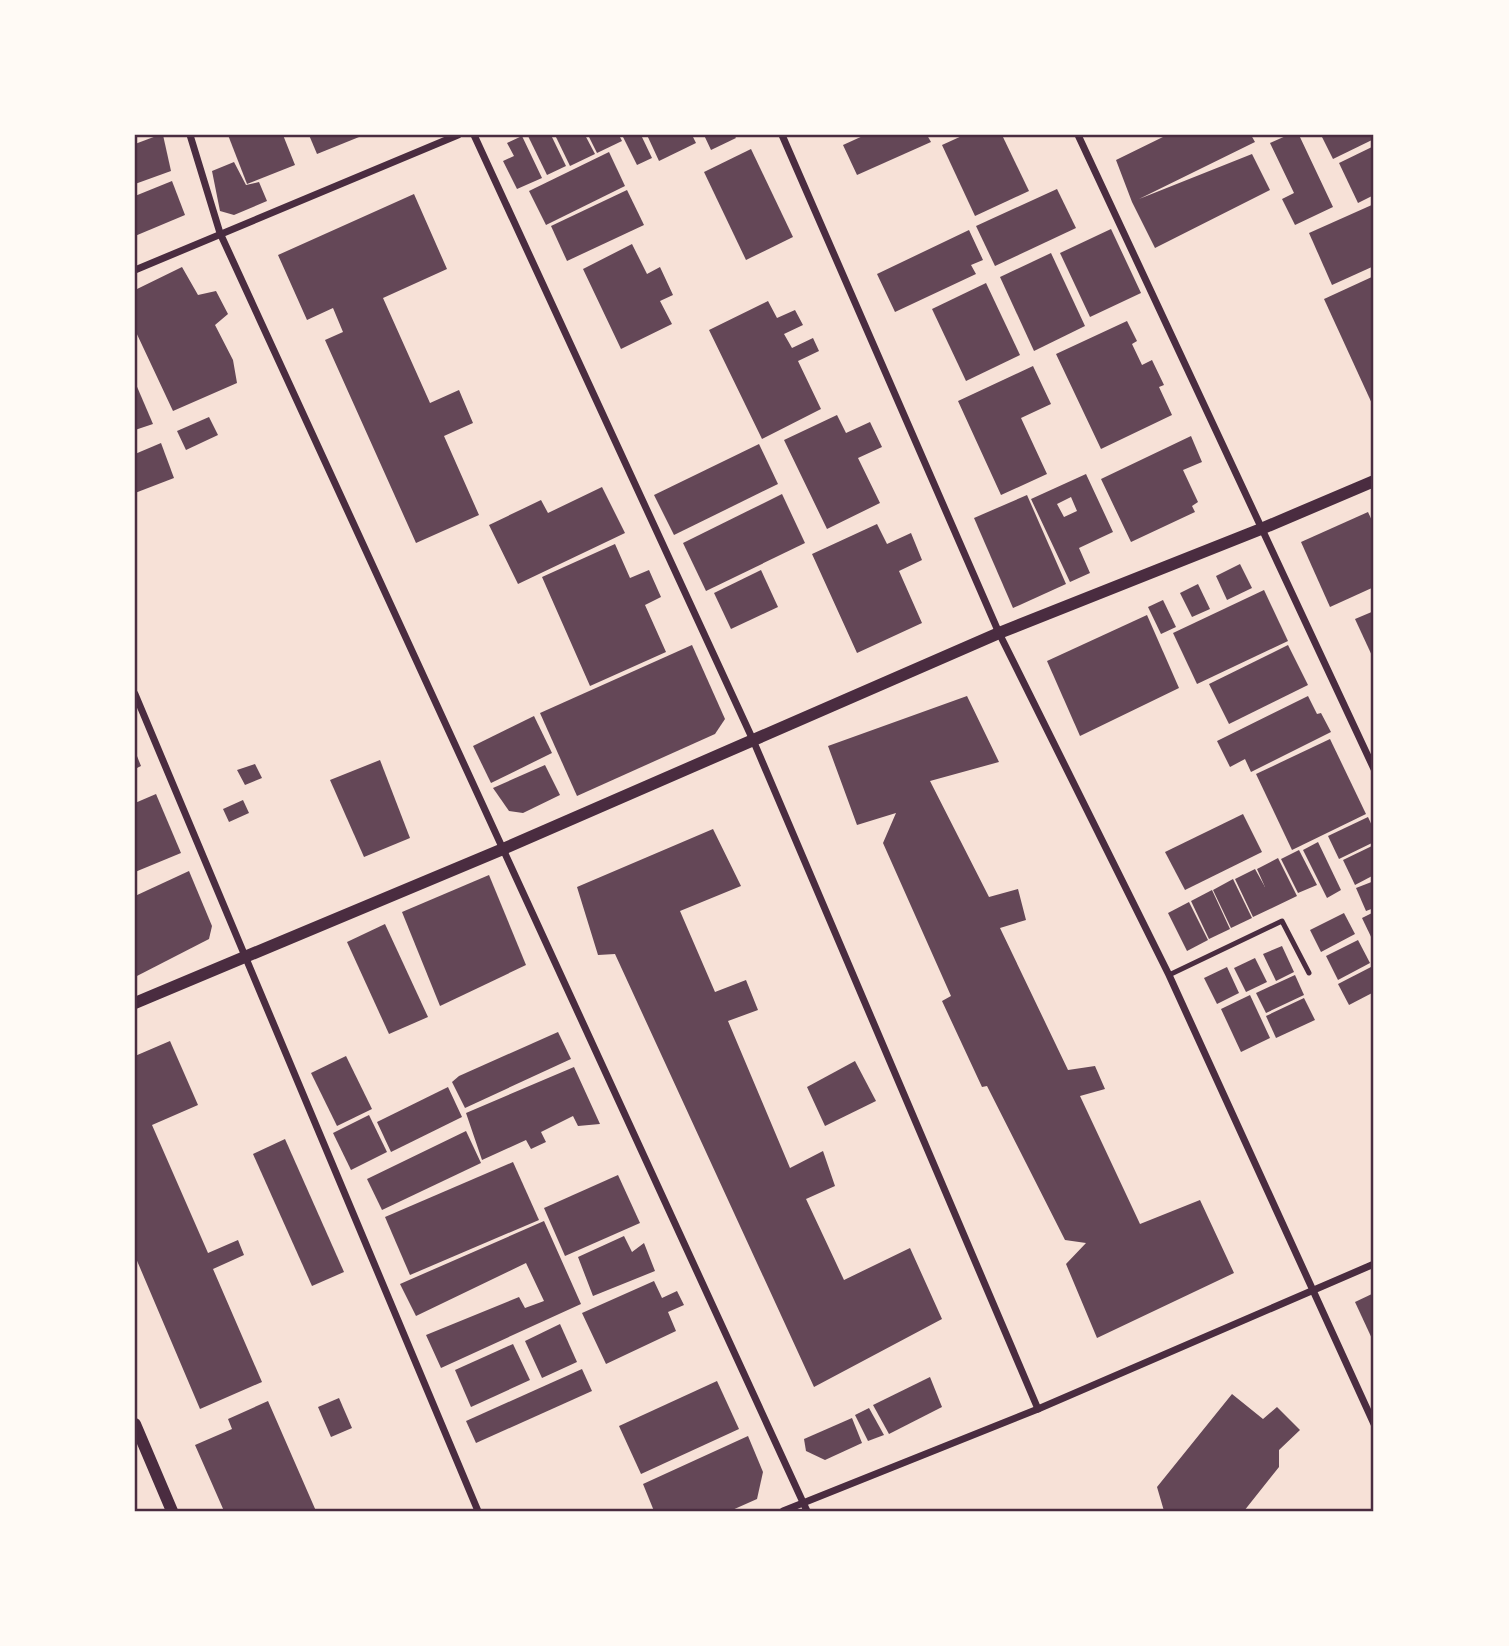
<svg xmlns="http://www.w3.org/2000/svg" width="1509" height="1646" viewBox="0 0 1509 1646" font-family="Inter,sans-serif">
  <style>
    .building { fill: #644757; fill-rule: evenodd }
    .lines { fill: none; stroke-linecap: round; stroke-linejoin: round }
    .service { stroke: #4a2c40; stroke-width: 5 }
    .minor { stroke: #4a2c40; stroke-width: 7 }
    .tertiary { stroke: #4a2c40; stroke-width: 12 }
    .neatline { fill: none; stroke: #4a2c40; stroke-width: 2.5 }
  </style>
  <rect width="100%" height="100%" fill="#f7e1d7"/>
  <g class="building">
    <polygon points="159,135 163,135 171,171 135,184 135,144"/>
    <polygon points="228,135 283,135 295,165 247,184"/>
    <polygon points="309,135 364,135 317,154"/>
    <polygon points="532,135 551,135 566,166 547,175 528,136"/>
    <polygon points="555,135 585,135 595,154 570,166"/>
    <polygon points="588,135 619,135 622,141 597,153"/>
    <polygon points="622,135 641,135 652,158 637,165"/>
    <polygon points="647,135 692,135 696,143 659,161"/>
    <polygon points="704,135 734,135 736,138 711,150"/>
    <polygon points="865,135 927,135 931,142 857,175 843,145"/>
    <polygon points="964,135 1002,135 1029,191 975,216 942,145"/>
    <polygon points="1167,135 1251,135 1255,142 1139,199 1252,154 1270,190 1155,248 1132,202 1116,160"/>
    <polygon points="1288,135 1299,135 1333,207 1295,225 1282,199 1294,193 1270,143"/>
    <polygon points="1321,135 1374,135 1374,139 1333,159"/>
    <polygon points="522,136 542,178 517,189 503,161 514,156 507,143"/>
    <polygon points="1374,146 1374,195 1358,203 1339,163"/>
    <polygon points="751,149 793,237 746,260 704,172"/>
    <polygon points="609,152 625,186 546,225 529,191"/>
    <polygon points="234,162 246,185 259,182 267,201 234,215 220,211 212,171"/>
    <polygon points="172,181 185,215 135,236 135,196"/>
    <polygon points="1057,189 1076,228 995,266 976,226"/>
    <polygon points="627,190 644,225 567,261 551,226"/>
    <polygon points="414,194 447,269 383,298 430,403 459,390 473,423 444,436 479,515 416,543 325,340 343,332 333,308 307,320 278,255"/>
    <polygon points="1374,204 1374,266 1332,285 1309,233"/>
    <polygon points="1111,229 1141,293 1090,317 1060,253"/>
    <polygon points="969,230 983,260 971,265 976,274 895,312 877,274"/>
    <polygon points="632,244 647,274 660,267 673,295 660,301 672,324 621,349 583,269"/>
    <polygon points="1051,253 1085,326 1034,351 1000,277"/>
    <polygon points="182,267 198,295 216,291 228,314 215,325 233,360 237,383 173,411 135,330 135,290"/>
    <polygon points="1374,276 1374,408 1324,299"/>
    <polygon points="986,283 1020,355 966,381 932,309"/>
    <polygon points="768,301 777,318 795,310 803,325 784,334 792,348 813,338 819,351 798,361 821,409 762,439 709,330"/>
    <polygon points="1127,321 1137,341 1132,344 1142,365 1152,360 1164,385 1159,387 1172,415 1101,449 1056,354"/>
    <polygon points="1033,366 1051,404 1021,418 1047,474 1001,495 958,401"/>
    <polygon points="135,382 153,424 135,430"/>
    <polygon points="837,415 846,433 870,422 882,447 858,458 880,503 827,529 784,440"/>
    <polygon points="209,417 218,435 186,450 177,431"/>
    <polygon points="1191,436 1202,462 1183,470 1198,502 1192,506 1195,512 1131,542 1101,479"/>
    <polygon points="161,443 174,478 135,493 135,454"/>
    <polygon points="759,444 778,484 674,535 654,495"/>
    <path d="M1086,474L1113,532L1079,548L1090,573L1070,582L1031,499ZM1071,497L1077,511L1064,517L1057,504Z"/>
    <polygon points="602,487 625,533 518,584 489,525 541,500 548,513"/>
    <polygon points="782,494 805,543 706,591 683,543"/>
    <polygon points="1027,495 1066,584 1013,608 974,518"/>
    <polygon points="1368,512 1374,525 1374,587 1330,607 1301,542"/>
    <polygon points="877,524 887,544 911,533 922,560 899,571 922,623 857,653 812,554"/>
    <polygon points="615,544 630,578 649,570 661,597 645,605 666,652 590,686 542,577"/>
    <polygon points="1240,564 1252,588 1227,600 1216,576"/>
    <polygon points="761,570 778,607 731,629 714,593"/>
    <polygon points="1198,584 1210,609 1192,617 1180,593"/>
    <polygon points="1264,590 1288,641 1197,684 1173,633"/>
    <polygon points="1163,600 1176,627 1161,634 1148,607"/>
    <polygon points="1374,611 1374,660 1355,619"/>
    <polygon points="1147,615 1179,688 1080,736 1047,661"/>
    <polygon points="692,645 725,719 715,734 577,796 540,713"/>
    <polygon points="1288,645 1308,685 1229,724 1209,684"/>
    <polygon points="967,696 999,762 930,781 989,897 1018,889 1026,920 1000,928 1068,1070 1095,1066 1105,1089 1080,1096 1140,1224 1200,1200 1234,1273 1097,1338 1066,1264 1086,1243 1065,1240 987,1086 982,1087 942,1001 951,996 883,843 896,813 857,825 828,746"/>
    <polygon points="1308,696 1317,714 1321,713 1331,732 1251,772 1245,759 1230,767 1217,741"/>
    <polygon points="534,716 552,753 491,783 473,746"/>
    <polygon points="1330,739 1366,814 1292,850 1256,774"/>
    <polygon points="135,751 141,766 135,769"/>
    <polygon points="380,760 410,838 364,857 330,780"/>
    <polygon points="255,764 262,778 245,785 237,770"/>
    <polygon points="545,765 560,795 523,813 509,811 493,788"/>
    <polygon points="156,794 181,853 135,872 135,803"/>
    <polygon points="243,800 249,813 229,822 223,809"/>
    <polygon points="1243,814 1262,852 1185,890 1165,852"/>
    <polygon points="1368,817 1374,830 1374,842 1339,859 1328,836"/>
    <polygon points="713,829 741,886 680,911 715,992 746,980 758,1010 728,1021 790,1168 823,1151 835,1186 806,1199 844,1280 910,1248 942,1319 814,1387 615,954 598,955 577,887"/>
    <polygon points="1318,842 1341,890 1327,898 1303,850"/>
    <polygon points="1374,845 1374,875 1355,885 1343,860"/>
    <polygon points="1299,850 1317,885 1298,893 1281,859"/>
    <polygon points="1278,858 1297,896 1253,917 1235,879 1255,869 1265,887 1257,869"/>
    <polygon points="189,871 212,926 209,939 135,977 135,896"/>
    <polygon points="489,875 526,965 440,1006 402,912"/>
    <polygon points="1233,879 1252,918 1231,928 1213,890"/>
    <polygon points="1374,881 1374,908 1366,911 1356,888"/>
    <polygon points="1212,890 1230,929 1209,939 1191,901"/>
    <polygon points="1189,902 1208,940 1187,951 1168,913"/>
    <polygon points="1374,912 1374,943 1362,918"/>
    <polygon points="1344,913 1355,934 1321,952 1310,930"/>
    <polygon points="385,924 428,1017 389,1034 347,942"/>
    <polygon points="1358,940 1370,963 1338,980 1326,956"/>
    <polygon points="1282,946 1294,972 1276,981 1263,954"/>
    <polygon points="1255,958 1267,982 1246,992 1234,968"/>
    <polygon points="1227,967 1239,993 1217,1004 1204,978"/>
    <polygon points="1371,967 1374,974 1374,992 1349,1005 1338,984"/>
    <polygon points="1295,975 1304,995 1266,1013 1256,993"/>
    <polygon points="1250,995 1270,1038 1241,1052 1221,1009"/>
    <polygon points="1304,998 1315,1020 1276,1038 1266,1016"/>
    <polygon points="558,1032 571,1059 465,1108 452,1082 459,1076"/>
    <polygon points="170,1041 198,1105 152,1125 208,1253 238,1240 244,1255 213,1269 262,1382 200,1409 135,1256 135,1056"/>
    <polygon points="346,1056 372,1109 337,1126 311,1073"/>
    <polygon points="855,1061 876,1101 825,1126 807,1087"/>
    <polygon points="574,1067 600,1124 578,1126 573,1116 541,1132 546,1142 531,1149 526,1140 482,1160 466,1113"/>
    <polygon points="448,1087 462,1117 391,1152 377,1122"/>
    <polygon points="369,1115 387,1152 351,1170 333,1133"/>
    <polygon points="466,1131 481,1163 382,1210 367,1179"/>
    <polygon points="285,1139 344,1272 312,1286 253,1154"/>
    <polygon points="513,1162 539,1220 410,1275 385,1217"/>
    <polygon points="618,1175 640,1223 565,1256 544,1208"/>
    <polygon points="544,1221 581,1304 441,1368 426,1335 519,1297 525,1308 544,1301 526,1263 416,1316 400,1284"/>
    <polygon points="624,1236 632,1252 644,1243 655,1271 593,1296 578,1257"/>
    <polygon points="654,1281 662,1298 677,1291 684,1305 668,1312 676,1331 606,1364 582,1313"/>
    <polygon points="1374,1293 1374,1343 1355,1302"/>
    <polygon points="560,1324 577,1362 542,1378 525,1341"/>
    <polygon points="513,1344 530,1380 471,1407 455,1370"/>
    <polygon points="582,1369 592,1391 476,1443 466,1421"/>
    <polygon points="930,1377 942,1407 889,1434 873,1405"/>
    <polygon points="717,1381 739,1429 641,1474 619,1426"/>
    <polygon points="1232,1394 1263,1419 1277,1407 1300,1430 1279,1450 1279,1467 1244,1511 1164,1511 1157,1487"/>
    <polygon points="339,1398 352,1428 331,1437 318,1407"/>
    <polygon points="268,1401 316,1511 224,1511 195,1445 232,1429 228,1419"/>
    <polygon points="869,1408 884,1435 868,1441 855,1415"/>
    <polygon points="852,1418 862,1443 825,1460 806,1451 804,1439"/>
    <polygon points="748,1436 763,1472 757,1499 730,1511 654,1511 643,1484"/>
  </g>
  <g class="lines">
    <polyline class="service" points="1169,975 1282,921 1309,973"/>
    <g class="minor">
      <polyline points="190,135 220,233 807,1511"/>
      <polyline points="474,135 753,740 1038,1409"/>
      <polyline points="782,135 999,633 1169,975 1374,1424"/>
      <polyline points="1078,135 1374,769"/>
      <polyline points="135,270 458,135"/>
      <polyline points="135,694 478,1511"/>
      <polyline points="783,1511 1038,1409 1374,1264"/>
    </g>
    <g class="tertiary">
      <polyline points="135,1003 503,849 999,633 1261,529 1374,481"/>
      <polyline points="135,1424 172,1511"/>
    </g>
  </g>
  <rect width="1509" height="1646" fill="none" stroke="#fffaf5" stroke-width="273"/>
  <rect x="136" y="136" width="1236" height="1374" class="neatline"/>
</svg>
